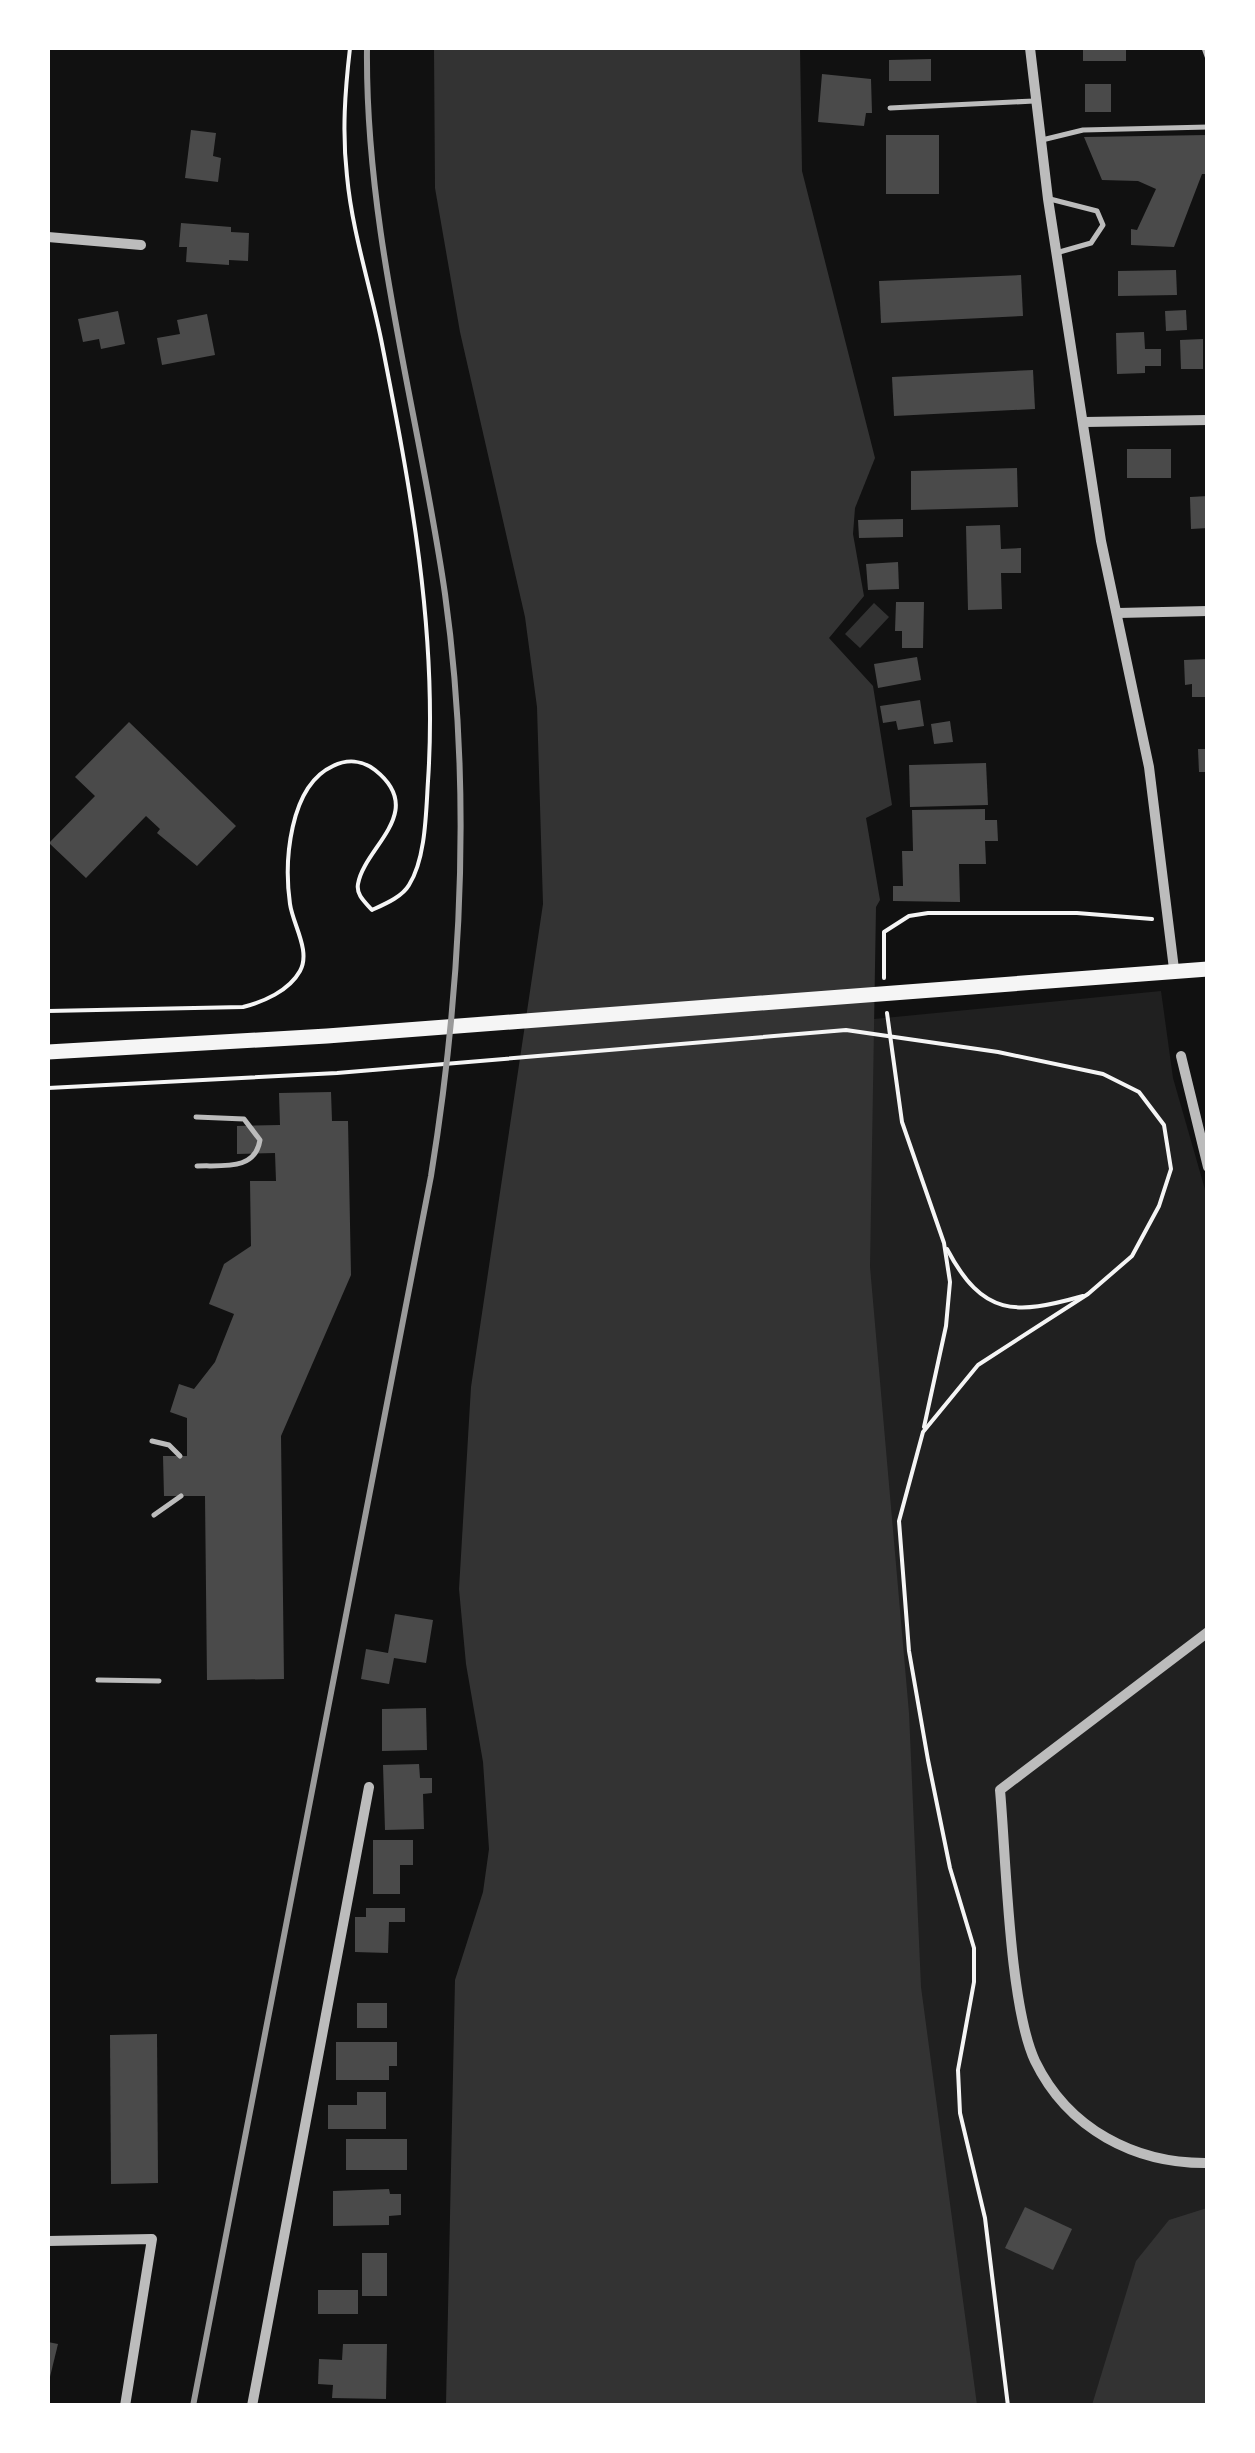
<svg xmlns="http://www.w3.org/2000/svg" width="1255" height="2453" viewBox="0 0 1255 2453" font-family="'Exo 2',sans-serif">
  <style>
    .green { fill: #202020 }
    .water { fill: #333 }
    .building { fill: #4a4a4a }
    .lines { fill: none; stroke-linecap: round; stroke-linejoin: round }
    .path { stroke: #f5f5f5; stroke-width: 4 }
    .service { stroke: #bcbcbc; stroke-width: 5 }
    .minor { stroke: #bcbcbc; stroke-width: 10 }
    .primary { stroke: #f5f5f5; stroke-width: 15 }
    .rail { stroke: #9a9a9a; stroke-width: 6 }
  </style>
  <rect width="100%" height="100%" fill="#111"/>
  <polygon class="green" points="1161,991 1173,1078 1208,1200 1207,2405 974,2405 916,1999 870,1419 864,1020"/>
  <g class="water">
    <polygon points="434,48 800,48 802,171 875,458 855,508 853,534 864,596 829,638 873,686 892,805 866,818 880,900 876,907 870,1267 909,1713 921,1987 977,2405 446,2405 455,1980 483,1892 489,1849 483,1762 466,1664 459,1589 471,1387 543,904 537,707 525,617 460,332 435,188"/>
    <polygon points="874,603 889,617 860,648 845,634"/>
    <polygon points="1207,2208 1207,2405 1092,2405 1136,2261 1169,2220"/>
  </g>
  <g class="building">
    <rect x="1083" y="48" width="43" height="13"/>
    <polygon points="931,59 931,81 889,81 889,60"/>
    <polygon points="822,74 871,79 872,113 866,113 864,126 818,122"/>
    <rect x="1085" y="84" width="26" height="28"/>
    <polygon points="191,130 216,133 213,156 221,158 218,182 185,178"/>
    <rect x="886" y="135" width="53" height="59"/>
    <polygon points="1208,135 1208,174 1202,174 1174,247 1131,245 1131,229 1137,230 1156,189 1138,181 1102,180 1084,137"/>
    <polygon points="181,223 231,227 231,232 249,233 248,261 229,260 229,265 186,262 187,247 179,247"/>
    <polygon points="1176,270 1177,295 1118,296 1118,271"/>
    <polygon points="1021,275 1023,316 881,323 879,281"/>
    <polygon points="1186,310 1187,330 1166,331 1165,311"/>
    <polygon points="118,311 125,344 101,349 99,339 83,342 78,319"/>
    <polygon points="207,314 215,355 162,365 157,338 180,334 177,320"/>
    <polygon points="1144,332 1145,349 1161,349 1161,366 1145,366 1145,373 1117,374 1116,333"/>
    <polygon points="1203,339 1203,369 1181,369 1180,340"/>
    <polygon points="1033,370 1035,409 894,416 892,377"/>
    <rect x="1127" y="449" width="44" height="29"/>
    <polygon points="1017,468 1018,507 911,510 911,471"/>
    <polygon points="1208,496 1208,528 1191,529 1190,497"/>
    <polygon points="903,519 903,537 859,538 858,520"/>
    <polygon points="1000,525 1001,549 1021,548 1021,573 1001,573 1002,609 968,610 966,526"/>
    <polygon points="898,562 899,589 868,590 866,564"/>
    <polygon points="896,602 924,602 923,648 902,648 902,631 895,631"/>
    <polygon points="917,657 921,680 878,688 874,664"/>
    <polygon points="1208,659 1208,697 1192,697 1192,684 1185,685 1184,660"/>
    <polygon points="920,700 924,726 898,730 896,721 883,723 880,706"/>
    <polygon points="950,721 953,742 934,744 931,724"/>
    <polygon points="129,722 236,826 197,866 157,833 160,829 146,816 86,878 49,843 95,796 75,777"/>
    <polygon points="1198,749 1208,749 1208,772 1199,772"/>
    <polygon points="986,763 988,805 910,807 909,765"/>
    <polygon points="985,809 985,820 997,820 998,841 985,841 986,864 959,864 960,902 893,901 893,886 903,886 902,851 913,851 912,810"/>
    <polygon points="331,1092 332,1121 348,1121 351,1275 281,1436 284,1679 207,1680 205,1496 164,1496 163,1456 187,1456 187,1418 170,1412 179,1384 194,1389 215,1362 234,1314 209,1304 224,1264 251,1246 250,1181 276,1181 275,1153 237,1154 237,1126 280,1125 279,1093"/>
    <polygon points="395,1614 433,1620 426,1663 394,1658 389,1684 361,1679 366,1649 388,1653"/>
    <polygon points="426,1708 427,1750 382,1751 382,1709"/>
    <polygon points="419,1764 420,1778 432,1778 432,1793 423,1794 424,1829 385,1830 383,1765"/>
    <polygon points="373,1840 413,1840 413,1865 400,1865 400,1894 373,1894"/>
    <polygon points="366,1908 405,1908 405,1922 389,1922 388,1953 355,1952 355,1917 366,1917"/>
    <rect x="357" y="2003" width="30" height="25"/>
    <polygon points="157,2034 158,2183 111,2184 110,2035"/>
    <polygon points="336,2042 397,2042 397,2066 389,2066 389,2080 336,2080"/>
    <polygon points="357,2092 386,2092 386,2129 328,2129 328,2105 357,2105"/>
    <rect x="346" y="2139" width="61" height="31"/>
    <polygon points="389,2189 390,2194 401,2194 401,2215 389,2216 389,2225 333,2226 333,2191"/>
    <polygon points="1025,2207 1072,2229 1053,2270 1005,2248"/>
    <rect x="362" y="2253" width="25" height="43"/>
    <rect x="318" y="2290" width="40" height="24"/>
    <polygon points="48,2342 58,2344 49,2381 48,2381"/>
    <polygon points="343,2344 387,2344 386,2399 332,2398 333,2385 318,2384 319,2359 342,2360"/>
  </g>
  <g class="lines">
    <g class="path">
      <polyline points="884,978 884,932 909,916 928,913 1077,913 1152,919"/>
      <path d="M48,1011L243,1007C263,1002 289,991 300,971C311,951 293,925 290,904C284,862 289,786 333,766C347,759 362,760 375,770C428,812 364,847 358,884C356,895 365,902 372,910C385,904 402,897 409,885C426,858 426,811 428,781C438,631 410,486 381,339C370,285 352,231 347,176C342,132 345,91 350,48"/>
      <polyline points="887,1013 902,1122 944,1243 950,1282 946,1326 924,1427"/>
      <polyline points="48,1088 337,1073 846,1030 998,1052 1103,1074 1139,1092 1164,1125 1171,1169 1159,1206 1132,1256 1088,1294 978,1365 923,1432 899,1521 909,1651 928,1760 950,1868 974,1948 974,1982 958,2070 960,2113 985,2218 1008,2406"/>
      <path d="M947,1249C983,1317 1015,1315 1083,1296"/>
    </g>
    <g class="service">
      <polyline points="1204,48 1208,59"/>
      <polyline points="890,108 1034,101"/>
      <polyline points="1042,140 1083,130 1208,127"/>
      <polyline points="1050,199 1097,211 1103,225 1091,243 1056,253"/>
      <path d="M196,1117L244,1119L260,1140C255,1171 223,1165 197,1166"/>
      <polyline points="152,1441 169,1445 180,1456"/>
      <polyline points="154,1515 181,1496"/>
      <polyline points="98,1680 159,1681"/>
    </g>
    <g class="minor">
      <polyline points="1030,48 1048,199 1101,541 1149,767 1174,969"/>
      <polyline points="48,237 141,245"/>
      <polyline points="1085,422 1208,420"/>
      <polyline points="1118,613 1208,611"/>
      <polyline points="1181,1056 1208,1167"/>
      <path d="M1208,1632L1000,1790C1006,1856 1009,2005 1035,2061C1068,2129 1135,2164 1208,2163"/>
      <polyline points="48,2241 152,2239 125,2406"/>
      <polyline points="252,2406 369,1787"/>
    </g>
    <polyline class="primary" points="48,1052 327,1036 1208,969"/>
    <path class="rail" d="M193,2406L431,1176C462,984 472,787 445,594C419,413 365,233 367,48"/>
  </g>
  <rect width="1255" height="2453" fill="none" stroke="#ffffff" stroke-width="100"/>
</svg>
